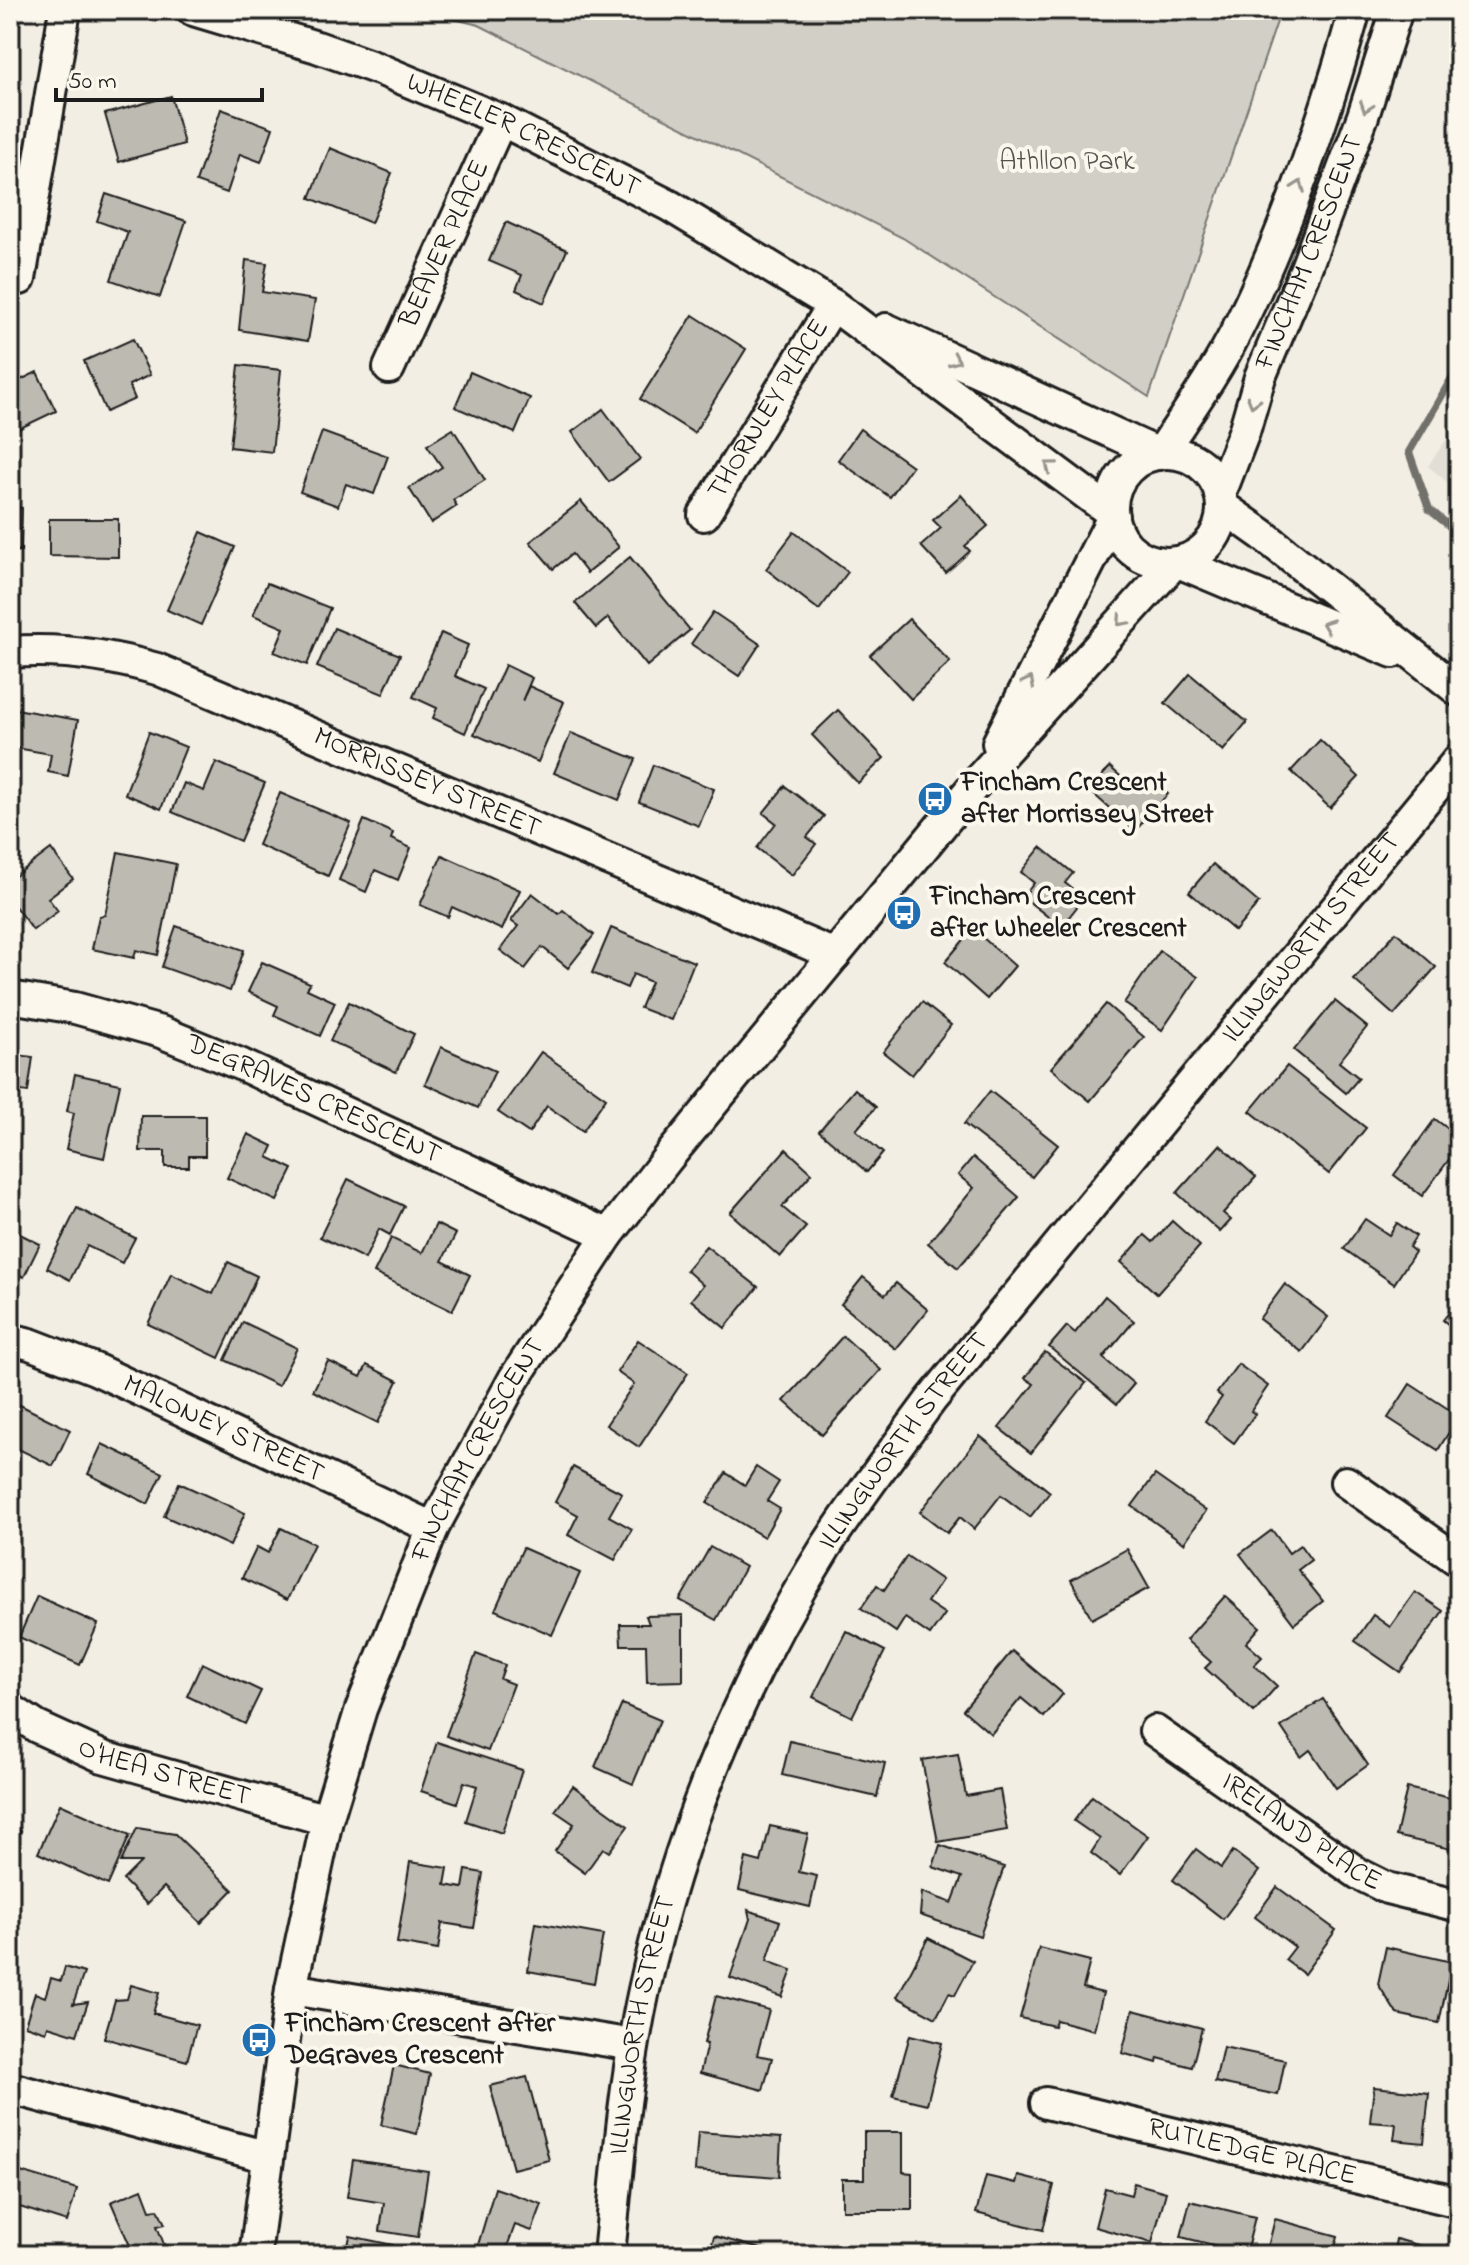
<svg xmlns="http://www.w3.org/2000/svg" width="1469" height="2265" viewBox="0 0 1469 2265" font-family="'Indie Flower',sans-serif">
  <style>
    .built { fill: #e2ded5 }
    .green { fill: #d2cfc6; stroke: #777671; stroke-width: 2 }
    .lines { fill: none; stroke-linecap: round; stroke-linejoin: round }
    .stream { stroke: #716f6b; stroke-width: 8 }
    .building { fill: #bdbab1; stroke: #1c1c1c; stroke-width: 2 }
    .minor-casing { stroke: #1c1c1c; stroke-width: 36 }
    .minor { stroke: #fbf7ec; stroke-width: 30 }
    .oneway { stroke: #97948e }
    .labels { text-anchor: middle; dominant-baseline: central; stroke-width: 8; stroke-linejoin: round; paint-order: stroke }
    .street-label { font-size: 28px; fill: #1c1c1c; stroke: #fbf7ec }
    .park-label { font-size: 28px; fill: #53524f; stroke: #fbf7ec }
    .poi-label { font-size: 28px; font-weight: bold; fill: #1c1c1c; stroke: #fbf7ec; text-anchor: start }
  </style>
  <rect width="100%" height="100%" fill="#f2eee4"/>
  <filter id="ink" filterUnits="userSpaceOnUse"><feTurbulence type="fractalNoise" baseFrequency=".0125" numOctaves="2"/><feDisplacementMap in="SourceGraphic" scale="16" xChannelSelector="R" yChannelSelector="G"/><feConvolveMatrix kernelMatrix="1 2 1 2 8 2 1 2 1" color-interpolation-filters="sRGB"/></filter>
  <g filter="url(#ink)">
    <polygon class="built" points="1459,421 1459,492 1428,466"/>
    <polygon class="green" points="416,10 1281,10 1149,397 903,238 479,25"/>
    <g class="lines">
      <polyline class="stream" points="1459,366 1409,452 1429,509 1459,534"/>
    </g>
    <g class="building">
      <polygon points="171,96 184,144 119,162 105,114"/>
      <polygon points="221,109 273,128 261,162 240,154 227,193 196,182"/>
      <polygon points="330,148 392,173 371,223 310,198"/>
      <polygon points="106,194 186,221 160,297 111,280 128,232 97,221"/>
      <polygon points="506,222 567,250 544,303 516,290 522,275 489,261"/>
      <polygon points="246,260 267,263 262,292 315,300 308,341 239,330"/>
      <polygon points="693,315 746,349 694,433 640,399"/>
      <polygon points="133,339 150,375 129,385 135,399 106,412 84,361"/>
      <polygon points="239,365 281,370 272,452 230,447"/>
      <polygon points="37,372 56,411 10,433 10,385"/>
      <polygon points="470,372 530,398 515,433 455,407"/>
      <polygon points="603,409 640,459 609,482 572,432"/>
      <polygon points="453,429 485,480 453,500 457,506 431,523 409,488 442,467 427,445"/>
      <polygon points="860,429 912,466 890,497 838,460"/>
      <polygon points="322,432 388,456 374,494 346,484 338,506 300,492"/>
      <polygon points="961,495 988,526 965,546 970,551 946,573 921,546 941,528 933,520"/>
      <polygon points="581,501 619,547 587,573 572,554 553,569 530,542"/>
      <polygon points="10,507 22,508 21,551 10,550"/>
      <polygon points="49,519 118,519 118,557 49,556"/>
      <polygon points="201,532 235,547 201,625 167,610"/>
      <polygon points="794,532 848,572 819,610 766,569"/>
      <polygon points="630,557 690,630 647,666 608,618 596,628 575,603"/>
      <polygon points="267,583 330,608 307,665 274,652 284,628 253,615"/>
      <polygon points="713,612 760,644 739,676 691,644"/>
      <polygon points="909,619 950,662 911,699 870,655"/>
      <polygon points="334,628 400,655 383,694 317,667"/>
      <polygon points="441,633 468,645 455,676 484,689 465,733 433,718 437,708 413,697"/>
      <polygon points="505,665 532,678 522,701 529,686 564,702 538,762 474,734"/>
      <polygon points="1190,674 1247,722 1223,751 1165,703"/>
      <polygon points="16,709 78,720 68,776 48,772 51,754 10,747"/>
      <polygon points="838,710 884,758 858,783 812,735"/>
      <polygon points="149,732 186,747 161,809 125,794"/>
      <polygon points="571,733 636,759 619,800 554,773"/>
      <polygon points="1320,740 1359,777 1330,808 1291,771"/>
      <polygon points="216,762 265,783 240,841 172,812 184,783 204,791"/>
      <polygon points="653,765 714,789 699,826 639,802"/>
      <polygon points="1110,767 1138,792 1150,778 1168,794 1135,831 1089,790"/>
      <polygon points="785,786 824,816 807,837 816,844 792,875 757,848 776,823 763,813"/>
      <polygon points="280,793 351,823 328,876 258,845"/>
      <polygon points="364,820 393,833 391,839 411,848 398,880 375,870 366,892 339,880"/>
      <polygon points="1041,847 1073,873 1065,883 1084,898 1061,927 1023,897 1034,883 1021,872"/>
      <polygon points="51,849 73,879 48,898 58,911 33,930 10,900 10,880"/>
      <polygon points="118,852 176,864 158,955 136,950 134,958 92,949 99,916 105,915"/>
      <polygon points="442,855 520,890 502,930 452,907 448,917 420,905"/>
      <polygon points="1213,864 1259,903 1235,931 1189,892"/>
      <polygon points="532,893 559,914 563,910 594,935 568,968 542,947 525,969 500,950 518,926 511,921"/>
      <polygon points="176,926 244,950 230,991 162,967"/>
      <polygon points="611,928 694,962 671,1020 640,1008 651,982 633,974 627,988 592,973"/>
      <polygon points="973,929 1015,966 987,999 945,962"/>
      <polygon points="1396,932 1436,967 1394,1015 1354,980"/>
      <polygon points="1160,951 1198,977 1162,1030 1124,1003"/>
      <polygon points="262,962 310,983 307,989 335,1002 320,1036 274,1015 278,1006 248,992"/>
      <polygon points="1335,1001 1367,1027 1339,1062 1359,1078 1346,1093 1294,1050"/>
      <polygon points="349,1002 414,1034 396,1072 330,1041"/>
      <polygon points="922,1002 951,1025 912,1075 883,1052"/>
      <polygon points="1106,1004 1144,1037 1090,1101 1051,1068"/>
      <polygon points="441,1047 495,1071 478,1108 425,1084"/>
      <polygon points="541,1052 606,1098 583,1131 547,1106 529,1133 498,1112"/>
      <polygon points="10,1054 33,1057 28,1092 13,1090 10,1112"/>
      <polygon points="1287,1066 1366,1128 1329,1174 1250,1111"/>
      <polygon points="75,1074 120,1084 104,1158 66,1149 74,1113 67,1111"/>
      <polygon points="855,1089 876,1107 856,1130 883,1153 867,1172 819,1131"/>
      <polygon points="990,1091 1058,1145 1032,1177 964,1124"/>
      <polygon points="141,1116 205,1116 205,1156 189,1156 189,1167 165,1167 165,1151 140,1151"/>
      <polygon points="1435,1119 1459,1137 1459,1146 1422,1196 1394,1175"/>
      <polygon points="248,1134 273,1146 268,1157 293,1169 277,1201 227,1178"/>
      <polygon points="1220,1145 1256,1177 1223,1213 1231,1220 1220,1232 1177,1193"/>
      <polygon points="786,1149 812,1173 782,1207 806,1227 780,1257 730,1213"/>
      <polygon points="973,1157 1019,1197 958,1268 928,1243 974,1188 958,1175"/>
      <polygon points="348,1179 404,1206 390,1235 379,1229 365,1259 320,1237"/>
      <polygon points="77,1208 135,1238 122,1263 87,1246 70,1280 47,1268"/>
      <polygon points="1365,1219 1389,1235 1397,1223 1416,1236 1409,1247 1415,1252 1394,1284 1344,1249"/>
      <polygon points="1172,1221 1200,1246 1157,1294 1121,1262 1145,1235 1153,1242"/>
      <polygon points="436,1224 456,1234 442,1261 470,1275 452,1311 374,1273 391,1238 422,1253"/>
      <polygon points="10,1229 40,1244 24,1277 10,1270"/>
      <polygon points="706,1246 758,1287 725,1328 691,1300 703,1285 686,1270"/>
      <polygon points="228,1262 257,1276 219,1358 148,1324 171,1274 213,1294"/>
      <polygon points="863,1277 885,1295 896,1283 928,1310 896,1349 841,1304"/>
      <polygon points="1285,1284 1328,1317 1302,1352 1259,1319"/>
      <polygon points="1105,1296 1134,1321 1103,1358 1134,1384 1117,1404 1049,1347 1067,1326 1075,1333"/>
      <polygon points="1459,1300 1459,1333 1443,1320"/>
      <polygon points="243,1322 297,1348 278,1386 225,1360"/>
      <polygon points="843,1336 881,1370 822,1435 784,1401"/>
      <polygon points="638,1340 688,1373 639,1447 606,1425 634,1384 617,1372"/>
      <polygon points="1045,1352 1086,1383 1031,1453 999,1428 1034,1384 1025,1378"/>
      <polygon points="328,1361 361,1377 367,1365 398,1381 378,1423 313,1391"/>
      <polygon points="1238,1364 1268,1386 1251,1411 1255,1414 1234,1443 1205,1421 1222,1397 1217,1393"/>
      <polygon points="1410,1384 1459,1416 1438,1450 1388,1418"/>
      <polygon points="10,1400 70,1430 53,1466 10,1445"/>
      <polygon points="980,1436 1050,1492 1030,1517 1001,1495 974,1529 960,1517 947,1533 920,1512"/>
      <polygon points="102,1444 163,1473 148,1504 88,1474"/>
      <polygon points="573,1467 622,1493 609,1516 632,1529 615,1560 568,1535 578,1515 555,1502"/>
      <polygon points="756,1467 779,1482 767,1501 780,1509 764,1537 707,1503 726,1473 745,1485"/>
      <polygon points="1155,1475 1206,1511 1184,1543 1132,1506"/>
      <polygon points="179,1483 245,1513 230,1546 164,1516"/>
      <polygon points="281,1528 314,1544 287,1600 242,1578 257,1547 268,1553"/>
      <polygon points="1272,1530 1289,1553 1300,1545 1311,1560 1298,1570 1323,1601 1294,1624 1240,1554"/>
      <polygon points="710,1547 745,1567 716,1620 680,1600"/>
      <polygon points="523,1548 580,1573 552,1635 495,1610"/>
      <polygon points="1127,1549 1149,1588 1092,1619 1071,1580"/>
      <polygon points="907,1556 942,1580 927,1602 945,1614 930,1635 905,1618 896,1632 861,1608 877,1585 884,1590"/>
      <polygon points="1415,1592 1443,1611 1400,1672 1355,1641 1373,1615 1390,1627"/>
      <polygon points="37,1596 98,1624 80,1665 19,1637"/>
      <polygon points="1225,1596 1260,1627 1246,1643 1262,1657 1254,1665 1277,1686 1254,1712 1205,1668 1211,1662 1186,1640"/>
      <polygon points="683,1615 683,1681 647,1682 646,1645 621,1645 620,1624 649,1624 646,1616"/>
      <polygon points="846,1631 885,1651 852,1717 813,1697"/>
      <polygon points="1012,1651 1063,1694 1044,1717 1021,1698 991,1734 963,1710"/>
      <polygon points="476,1654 505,1665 500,1679 513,1684 488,1751 446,1736"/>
      <polygon points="202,1663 261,1691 245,1724 187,1696"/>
      <polygon points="1323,1699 1368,1765 1336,1788 1310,1750 1301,1757 1281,1727"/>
      <polygon points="622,1704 660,1720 633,1784 595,1767"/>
      <polygon points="790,1741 885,1763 877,1797 782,1775"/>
      <polygon points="437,1742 522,1770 502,1833 466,1821 477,1786 464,1782 457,1803 421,1791"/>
      <polygon points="958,1754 966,1796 1000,1790 1007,1830 938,1842 922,1760"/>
      <polygon points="573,1786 628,1826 609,1852 603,1848 585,1873 555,1851 574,1824 555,1811"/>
      <polygon points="1407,1788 1459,1800 1459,1851 1396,1836"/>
      <polygon points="1092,1796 1148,1836 1120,1875 1091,1853 1100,1839 1074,1821"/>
      <polygon points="60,1804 130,1835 108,1885 38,1853"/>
      <polygon points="10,1821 21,1831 10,1842"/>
      <polygon points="770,1826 808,1834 799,1872 817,1876 810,1907 739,1890 746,1858 761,1862"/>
      <polygon points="137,1828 175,1834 233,1890 201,1923 164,1887 147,1904 123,1880 141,1862 121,1862"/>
      <polygon points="940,1845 1004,1867 980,1936 920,1915 922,1892 952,1903 962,1877 933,1867"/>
      <polygon points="1196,1849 1221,1868 1233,1851 1259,1871 1223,1919 1173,1880"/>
      <polygon points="410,1862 448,1868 445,1885 463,1888 466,1870 483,1873 474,1928 442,1923 438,1950 397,1943"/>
      <polygon points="1277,1887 1336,1930 1304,1974 1285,1960 1295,1947 1255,1917"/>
      <polygon points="748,1910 780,1921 767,1961 792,1970 782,1997 730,1978 750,1919"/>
      <polygon points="536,1923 603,1935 594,1983 528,1971"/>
      <polygon points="928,1938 973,1961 955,1995 949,1993 936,2018 897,1997"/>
      <polygon points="1386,1947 1452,1962 1439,2023 1397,2014 1378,1984"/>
      <polygon points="1039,1948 1090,1961 1083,1988 1103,1993 1094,2030 1056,2020 1054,2026 1020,2018"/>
      <polygon points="65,1967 84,1973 73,2004 88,2002 77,2035 48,2026 46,2032 25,2025 35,1993 45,1997 51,1978 61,1981"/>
      <polygon points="131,1985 159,1993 153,2013 197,2025 187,2061 104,2038 115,2000 127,1999"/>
      <polygon points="716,1996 769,2010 757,2055 772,2058 763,2090 700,2073 707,2044 704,2043"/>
      <polygon points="1133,2010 1202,2028 1192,2067 1158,2058 1157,2063 1122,2053"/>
      <polygon points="910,2035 942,2043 927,2104 893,2096"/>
      <polygon points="1223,2047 1285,2060 1278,2095 1215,2082"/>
      <polygon points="394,2065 430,2074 417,2134 381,2125"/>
      <polygon points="527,2077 549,2160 513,2169 490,2086"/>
      <polygon points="1374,2087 1429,2093 1424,2143 1394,2140 1396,2124 1370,2122"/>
      <polygon points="698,2132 781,2138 779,2177 695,2171"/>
      <polygon points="864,2132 903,2132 903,2172 912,2173 912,2210 842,2210 842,2179 864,2179"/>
      <polygon points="353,2160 428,2171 418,2237 380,2231 384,2203 347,2197"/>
      <polygon points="14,2170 77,2189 67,2222 10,2204 10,2183"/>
      <polygon points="986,2176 1016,2183 1018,2176 1054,2185 1043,2230 976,2213"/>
      <polygon points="1134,2183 1166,2192 1152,2243 1095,2227 1105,2188 1131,2195"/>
      <polygon points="495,2188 542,2204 532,2231 515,2225 504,2255 475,2255"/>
      <polygon points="142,2189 150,2210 158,2209 165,2224 157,2226 168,2255 134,2255 111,2202"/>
      <polygon points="1190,2201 1255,2217 1246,2253 1181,2237"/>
      <polygon points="1275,2219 1338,2236 1333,2255 1266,2255"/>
      <polygon points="350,2236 393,2245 391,2255 346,2255"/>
      <polygon points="714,2236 768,2251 766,2255 709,2255"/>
      <polygon points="1396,2239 1429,2248 1427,2255 1393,2255"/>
      <polygon points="836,2244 881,2255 833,2255"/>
    </g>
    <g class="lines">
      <defs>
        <g id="minor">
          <path id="s1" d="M193,10L317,47L379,69L501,120L670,206L833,305L1112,513"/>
          <polyline points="20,279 65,10"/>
          <polyline points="886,329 1159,454"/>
          <path id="s2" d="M389,368L501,120"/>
          <path d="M1161,453C1186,414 1214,376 1235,334C1287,231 1324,121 1355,10"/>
          <circle cx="1167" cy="508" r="55"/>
          <path id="s3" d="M1220,494L1244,432L1260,377L1306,268L1363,116L1397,10"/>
          <polyline points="1222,506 1263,535 1459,691"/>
          <path id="s4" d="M704,515L833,305"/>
          <polyline points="1178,562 1393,652"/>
          <path id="s5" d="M10,652C60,648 109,655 157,669L835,955"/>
          <polyline points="998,743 1113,517"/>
          <path id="s6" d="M10,997L75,1008L161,1032L242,1065L608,1235"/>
          <path id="s7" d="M10,1339L30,1344L95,1369L433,1528"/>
          <polyline points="1346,1482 1459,1561"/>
          <path id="s8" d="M10,1709L37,1727L103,1757L327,1820"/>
          <path id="s9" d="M1155,1731L1359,1874L1387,1888L1459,1906"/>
          <polyline points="291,1989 633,2045"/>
          <polyline points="10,2088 268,2157"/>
          <path id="s10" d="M1046,2103L1459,2202"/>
          <path id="s11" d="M255,2255L291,1989L327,1820L361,1709L433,1528L514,1379L608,1235L667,1159L981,777L1174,563"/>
          <path id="s12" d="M609,2255C618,2166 625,2077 644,1990C678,1834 740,1683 825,1548C858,1497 895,1449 931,1400L1459,759"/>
        </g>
      </defs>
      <use href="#minor" class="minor-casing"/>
      <use href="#minor" class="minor"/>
    </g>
    <defs><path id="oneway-chevron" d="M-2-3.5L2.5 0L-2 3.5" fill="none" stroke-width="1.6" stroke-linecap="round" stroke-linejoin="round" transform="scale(2)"/></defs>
    <g class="oneway">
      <use href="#oneway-chevron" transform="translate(1366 107) rotate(109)"/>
      <use href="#oneway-chevron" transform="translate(1299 186) rotate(-70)"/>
      <use href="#oneway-chevron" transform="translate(955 360) rotate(24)"/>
      <use href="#oneway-chevron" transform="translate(1253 402) rotate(106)"/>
      <use href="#oneway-chevron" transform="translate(1050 466) rotate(-143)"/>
      <use href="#oneway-chevron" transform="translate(1122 621) rotate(132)"/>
      <use href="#oneway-chevron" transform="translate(1327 625) rotate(-158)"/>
      <use href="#oneway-chevron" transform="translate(1029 682) rotate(-63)"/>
    </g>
  </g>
  <defs>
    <symbol id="bus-disc" viewBox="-11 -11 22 22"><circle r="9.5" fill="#1f6fb2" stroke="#fbf7ec"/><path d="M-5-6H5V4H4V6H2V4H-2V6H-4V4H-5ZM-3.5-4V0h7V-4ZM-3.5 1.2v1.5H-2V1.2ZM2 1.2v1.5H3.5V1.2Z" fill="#fff"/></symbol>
  </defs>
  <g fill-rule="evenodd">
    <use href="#bus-disc" x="915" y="779" width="40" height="40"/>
    <use href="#bus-disc" x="884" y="893" width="40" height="40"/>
    <use href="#bus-disc" x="239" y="2020" width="40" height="40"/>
  </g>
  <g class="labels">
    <g class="street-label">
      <text stroke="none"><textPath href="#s1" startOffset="354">WHEELER CRESCENT</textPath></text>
      <text stroke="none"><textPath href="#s2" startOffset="136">BEAVER PLACE</textPath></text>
      <text stroke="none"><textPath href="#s3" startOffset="258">FINCHAM CRESCENT</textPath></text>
      <text stroke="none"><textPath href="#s4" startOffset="124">THORNLEY PLACE</textPath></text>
      <text stroke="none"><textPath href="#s5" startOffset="442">MORRISSEY STREET</textPath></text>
      <text stroke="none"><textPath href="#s12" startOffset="1528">ILLINGWORTH STREET</textPath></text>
      <text stroke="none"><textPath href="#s6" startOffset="322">DEGRAVES CRESCENT</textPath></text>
      <text stroke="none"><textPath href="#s7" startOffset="232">MALONEY STREET</textPath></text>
      <text stroke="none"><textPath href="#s12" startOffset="880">ILLINGWORTH STREET</textPath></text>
      <text stroke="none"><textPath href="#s11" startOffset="842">FINCHAM CRESCENT</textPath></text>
      <text stroke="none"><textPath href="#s8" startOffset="168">O'HEA STREET</textPath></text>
      <text stroke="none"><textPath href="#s9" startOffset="178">IRELAND PLACE</textPath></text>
      <text stroke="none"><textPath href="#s12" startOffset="232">ILLINGWORTH STREET</textPath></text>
      <text stroke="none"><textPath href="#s10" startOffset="212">RUTLEDGE PLACE</textPath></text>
    </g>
    <g class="park-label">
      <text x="1067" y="162">Athllon Park</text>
    </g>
    <g class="poi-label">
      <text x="961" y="783">Fincham Crescent<tspan x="961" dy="32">after Morrissey Street</tspan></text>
      <text x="930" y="897">Fincham Crescent<tspan x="930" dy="32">after Wheeler Crescent</tspan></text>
      <text x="285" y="2024">Fincham Crescent after<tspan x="285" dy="32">DeGraves Crescent</tspan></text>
    </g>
  </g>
  <rect width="1469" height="2265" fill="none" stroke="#fbf7ec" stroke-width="40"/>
  <rect x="20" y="20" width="1429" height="2225" fill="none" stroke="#1c1c1c" stroke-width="3" filter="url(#ink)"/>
  <path d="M56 88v12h206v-12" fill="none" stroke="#1c1c1c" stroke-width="4"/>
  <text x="68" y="88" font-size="24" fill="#1c1c1c" stroke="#fbf7ec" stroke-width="6" paint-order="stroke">50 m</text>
</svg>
